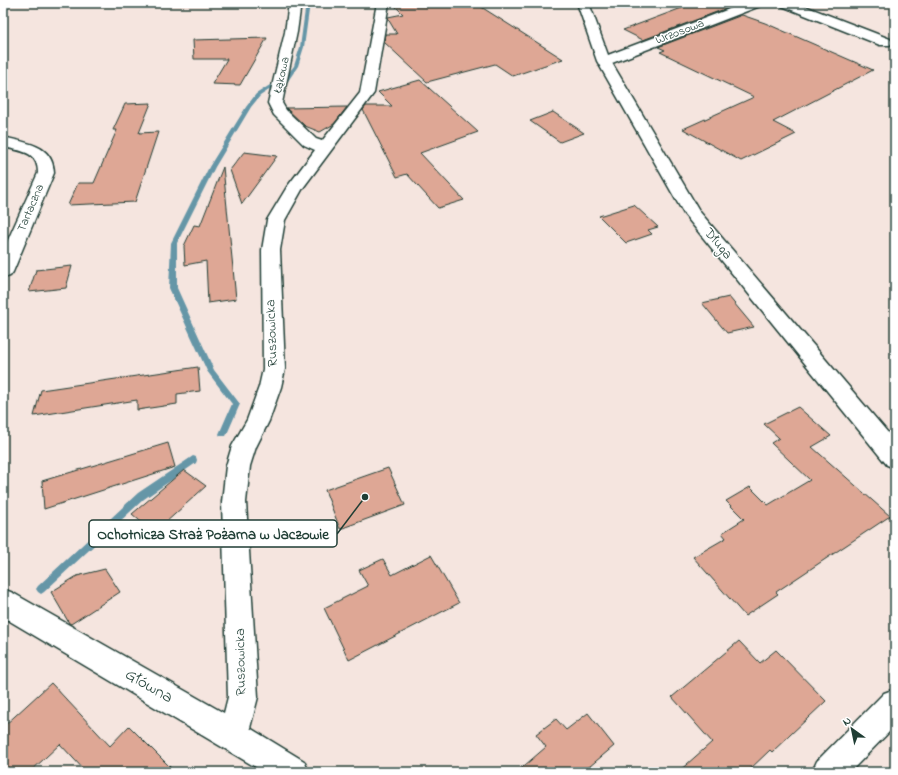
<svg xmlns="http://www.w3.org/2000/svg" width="898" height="775" viewBox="0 0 898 775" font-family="'Indie Flower',sans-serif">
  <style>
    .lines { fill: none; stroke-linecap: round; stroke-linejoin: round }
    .stream { fill: #6596a7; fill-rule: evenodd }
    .building { fill: #dea795; stroke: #1f3d34 }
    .minor-casing { stroke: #1f3d34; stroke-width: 3 }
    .minor { fill: #fff; fill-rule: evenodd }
    .labels { text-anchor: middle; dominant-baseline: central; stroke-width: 3; stroke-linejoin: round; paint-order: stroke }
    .far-street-label { font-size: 12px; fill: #1f3d34; stroke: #fff }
    .street-label { font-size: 14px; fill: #1f3d34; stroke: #fff }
    .near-street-label { font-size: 17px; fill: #1f3d34; stroke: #fff }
    .leader { fill: none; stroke: #1f3d34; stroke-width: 1.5 }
    .callout-dot { fill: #1f3d34; stroke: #fff; stroke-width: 1.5 }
    .callout { fill: #fff; stroke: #1f3d34; stroke-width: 1.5 }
    .callout-label { font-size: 15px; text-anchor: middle; font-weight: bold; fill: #1f3d34 }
  </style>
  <rect width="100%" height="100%" fill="#f5e5df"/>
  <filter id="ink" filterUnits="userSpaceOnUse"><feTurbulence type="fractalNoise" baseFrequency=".025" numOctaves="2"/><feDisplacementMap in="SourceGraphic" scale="8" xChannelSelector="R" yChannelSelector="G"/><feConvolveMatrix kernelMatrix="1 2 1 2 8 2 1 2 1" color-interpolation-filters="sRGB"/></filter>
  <g filter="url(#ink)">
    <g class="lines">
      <g class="stream">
        <polygon points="306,3 310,3 304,47 298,66 288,81 284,81 283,80 294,66 300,47"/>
        <polygon points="270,85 275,86 260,96 251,107 215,167 177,243 177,288 214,370 240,404 227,434 226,436 220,436 219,434 232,404 207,371 169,288 171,243 209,167 246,107 256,94"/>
        <polygon points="193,456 196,457 197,460 196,463 144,499 44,592 41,594 38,592 36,589 38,586 138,493"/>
      </g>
    </g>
    <g class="building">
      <polygon points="392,3 475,3 563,59 513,76 495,64 427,82 384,42 385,34 397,34 388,19 388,17 403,14"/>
      <polygon points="695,3 714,3 727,8 643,40 623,30"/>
      <polygon points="742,15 765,23 873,70 773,122 796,134 741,161 683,129 754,97 660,52 665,50 658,47"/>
      <polygon points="267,38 240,85 212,84 227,59 194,59 193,40"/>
      <polygon points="420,80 478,132 420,153 464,200 438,208 407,174 397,177 363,110 366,106 392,106 378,92"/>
      <polygon points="151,103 139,133 158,132 135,202 68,205 78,183 94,183 117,130 113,130 125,104"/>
      <polygon points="347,107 334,124 320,132 305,126 286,108"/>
      <polygon points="553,112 584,133 560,142 530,121"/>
      <polygon points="244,152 277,156 242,204 230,170"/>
      <polygon points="223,167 236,299 208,303 206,261 185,265 184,246 194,225 200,226"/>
      <polygon points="634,205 658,227 648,230 652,234 626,243 599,216"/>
      <polygon points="72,266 66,288 29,292 36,270"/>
      <polygon points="729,297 754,327 727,333 702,303"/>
      <polygon points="198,367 200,391 177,394 177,404 137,410 137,400 34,416 41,390"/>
      <polygon points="798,407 831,436 812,447 890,516 776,592 778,594 745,616 693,557 726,538 722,533 744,519 726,501 750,487 768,505 810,480 771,443 779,438 764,424"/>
      <polygon points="168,443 175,467 44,509 42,481"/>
      <polygon points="388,468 405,505 340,529 325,490"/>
      <polygon points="184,470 206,486 154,533 132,514"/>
      <polygon points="431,555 459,603 349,660 324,608 368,586 359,570 383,559 392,575"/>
      <polygon points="105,569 120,592 71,624 69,623 51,592 77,576"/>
      <polygon points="739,641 760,663 776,650 826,701 772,752 770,750 747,772 678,772 712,742 672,697"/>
      <polygon points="51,683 110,746 129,726 175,772 86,772 60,744 30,772 3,772 3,727"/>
      <polygon points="588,713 614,746 583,772 517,772 546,747 536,734 556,719 566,730"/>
    </g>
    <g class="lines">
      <defs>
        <g id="minor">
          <polygon points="289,3 301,3 297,32 282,103 286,110 316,139 322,141 360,93 377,3 389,3 374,93 303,188 285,220 280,250 285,369 281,387 269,421 256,447 250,466 246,502 258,697 250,728 304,761 309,772 264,772 3,617 3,589 13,593 224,713 228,697 222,502 226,466 232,446 247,420 259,387 263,369 262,250 267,220 287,187 315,150 304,145 274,115 268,103 285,32"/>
          <polygon points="577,3 589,3 608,55 745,3 762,3 760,6 612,63 700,212 895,441 895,468 887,465 684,214 597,61"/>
          <polygon points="780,3 797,3 890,39 892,42 890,45 880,45 782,6"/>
          <path d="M3,137C26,143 53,144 54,173L13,272L10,276L3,278V251L38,173C38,151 21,151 3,147Z"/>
          <polygon points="895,689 895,726 850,772 812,772 817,761 884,693"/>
        </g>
      </defs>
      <use href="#minor" class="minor-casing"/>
      <use href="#minor" class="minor"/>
    </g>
  </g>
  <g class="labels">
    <g class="far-street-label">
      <text transform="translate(680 32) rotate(-21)">Wrzosowa</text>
      <text transform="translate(282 75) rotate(-77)">Łąkowa</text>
      <text transform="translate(31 208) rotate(-67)">Tartaczna</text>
    </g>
    <g class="street-label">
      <text transform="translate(718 244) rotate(50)">Długa</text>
      <text transform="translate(272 333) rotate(-92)">Ruszowicka</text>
      <text transform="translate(241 662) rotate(-91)">Ruszowicka</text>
    </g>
    <g class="near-street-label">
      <text transform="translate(149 686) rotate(30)">Główna</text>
    </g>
  </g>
  <path class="leader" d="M365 497L337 534"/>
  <circle class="callout-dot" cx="365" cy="497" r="4"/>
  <rect class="callout" x="89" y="520" width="248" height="27" rx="4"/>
  <g class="callout-label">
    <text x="213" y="539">Ochotnicza Straż Pożarna w Jaczowie</text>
  </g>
  <rect width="898" height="775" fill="none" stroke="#fff" stroke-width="16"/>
  <rect x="8" y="8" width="882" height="759" fill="none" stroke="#1f3d34" stroke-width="1.5" filter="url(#ink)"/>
  <g transform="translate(852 729) rotate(327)" stroke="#ffffff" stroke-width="3" paint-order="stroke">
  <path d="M0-3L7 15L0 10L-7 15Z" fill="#1f3d34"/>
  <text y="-6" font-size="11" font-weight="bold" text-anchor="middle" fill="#1f3d34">N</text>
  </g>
</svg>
